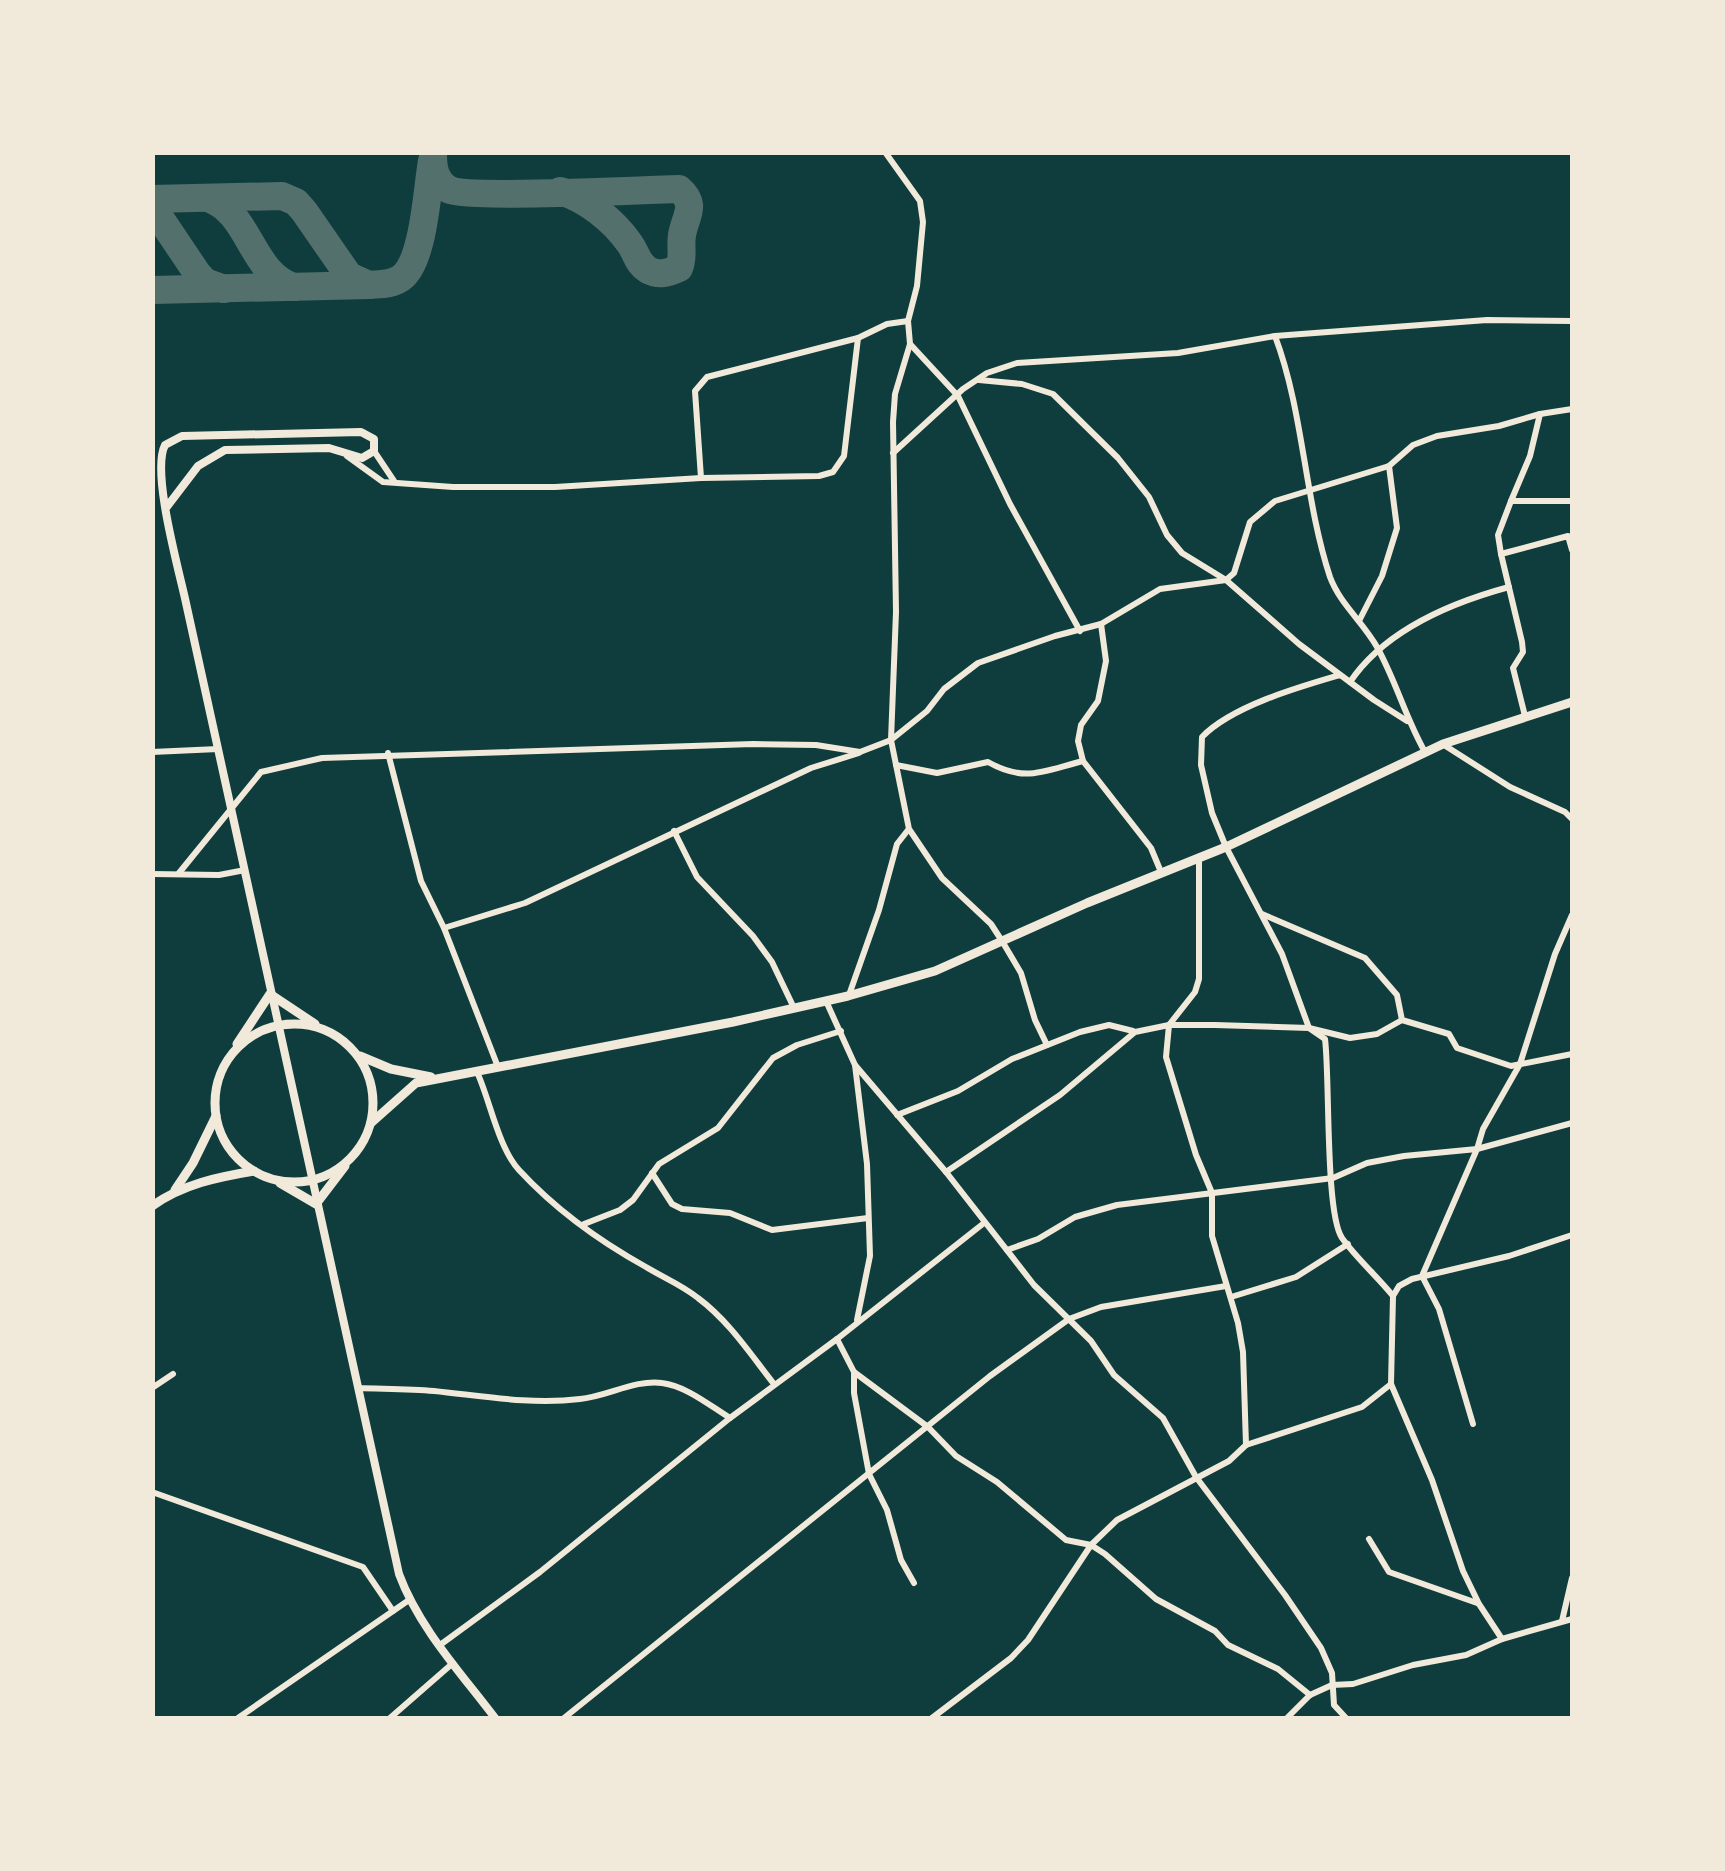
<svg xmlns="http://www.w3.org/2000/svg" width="1725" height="1871" viewBox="0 0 1725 1871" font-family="'Public Sans',sans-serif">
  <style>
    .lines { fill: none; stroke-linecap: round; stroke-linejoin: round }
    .taxiway { stroke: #53706d; stroke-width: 28 }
    .minor { stroke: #f1e9da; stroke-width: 6 }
    .tertiary { stroke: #f1e9da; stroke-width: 8 }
    .primary { stroke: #f1e9da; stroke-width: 9 }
  </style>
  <rect width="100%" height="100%" fill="#0f3d3e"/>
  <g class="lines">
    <g class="taxiway">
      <path d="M433,155C433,168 435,181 448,189C464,199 646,190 679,189C698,205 685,216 682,235C680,247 684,257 679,268C668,273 659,276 648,270C637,263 637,254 630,244C614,221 587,199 560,191"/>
      <path d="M208,198C251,213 250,273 294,287"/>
      <polyline points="152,199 282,196 296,202 304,211 349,276 369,285"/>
      <polyline points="152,206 197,273 205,282 224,289"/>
      <path d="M152,290L369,285C379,284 391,285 401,278C424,262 427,189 432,161"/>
    </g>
    <g class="minor">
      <path d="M1275,336C1304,413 1304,498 1330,577C1340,604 1363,622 1377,647C1396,681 1406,719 1425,752"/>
      <polyline points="911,345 958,396 1010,504 1080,631"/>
      <polyline points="979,380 1022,384 1053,394 1118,458 1149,497 1167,535 1182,553 1226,580 1299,644 1374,700 1407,721"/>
      <polyline points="374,451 394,481"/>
      <polyline points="893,453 963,389 987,373 1017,363 1178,353 1275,336 1487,320 1572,321"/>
      <polyline points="347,456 383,482 453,487 555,487 701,478 819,476 833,472 844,456 858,338"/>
      <polyline points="701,478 695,391 707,377 858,338 887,324 908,321"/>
      <polyline points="1511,501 1530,456 1540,414"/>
      <polyline points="1501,554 1498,535 1511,501 1572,501"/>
      <polyline points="1359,621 1382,576 1397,528 1389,466"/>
      <polyline points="1101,624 1106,661 1098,701 1081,725 1078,741 1083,761 1151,848 1161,872"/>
      <path d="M1340,675C1299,687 1232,706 1202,737L1201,765L1212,813L1226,847L1282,954L1309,1028L1325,1039C1330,1077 1325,1213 1342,1238C1357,1259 1377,1276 1393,1296L1391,1384L1432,1480L1463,1571L1479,1604L1502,1639"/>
      <path d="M1350,682C1385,630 1450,603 1509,587"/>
      <polyline points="1525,716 1513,668 1523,652 1522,642 1501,554 1568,536 1572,550"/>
      <polyline points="1444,745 1510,787 1565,812 1572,819"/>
      <polyline points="152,752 218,749"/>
      <polyline points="388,753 421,881 444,928 525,903 811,768 859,753"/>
      <path d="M896,765L937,773L988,762C1025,783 1043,771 1083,761"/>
      <polyline points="674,831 697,877 753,936 772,962 794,1008"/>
      <polyline points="1199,859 1199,979 1195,992 1169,1025 1166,1057 1196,1155 1212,1193 1212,1236 1238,1323 1243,1352 1246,1445"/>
      <polyline points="179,873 261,772 322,758 753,744 816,745 860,752 891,740 896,612 893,422 895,394 910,344 908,321 917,286 923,222 920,201 885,152"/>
      <polyline points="152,874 219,875 245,870"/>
      <polyline points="1262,914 1365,958 1397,995 1402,1020 1449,1034 1457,1048 1511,1066 1572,1054"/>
      <polyline points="444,928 498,1067"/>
      <polyline points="849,995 879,910 897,844 908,830"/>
      <polyline points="826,1001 855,1065 946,1172 1034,1285 1091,1341 1114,1375 1163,1418 1196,1477 1285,1595 1321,1648 1332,1673 1334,1705 1346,1718"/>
      <polyline points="1047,1045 1035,1020 1021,973 1002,941 991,924 942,878 909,829 891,740 927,711 944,689 978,663 1055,636 1101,624 1160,589 1226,580 1234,573 1250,522 1275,501 1389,466 1413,445 1437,436 1499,426 1540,414 1572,409"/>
      <polyline points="855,1065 867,1164 870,1256 857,1320"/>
      <path d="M477,1072C490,1100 498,1147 519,1170C554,1208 601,1242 646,1267C664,1278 682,1285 698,1298C729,1321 751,1355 774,1384"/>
      <polyline points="897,1115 958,1091 1012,1059 1080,1032 1109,1025 1133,1031"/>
      <polyline points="946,1172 1060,1095 1135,1032 1169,1025 1215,1025 1309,1028 1350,1038 1377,1034 1402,1020"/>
      <polyline points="652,1173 672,1204 682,1209 730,1213 772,1230 868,1218"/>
      <polyline points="584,1224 620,1210 633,1200 659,1164 718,1128 773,1058 797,1045 841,1031"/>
      <polyline points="1007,1250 1038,1239 1075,1217 1117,1205 1333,1178 1367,1163 1404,1156 1477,1149 1572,1123"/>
      <polyline points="1393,1296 1399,1286 1412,1279 1509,1256 1572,1235"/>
      <polyline points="1231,1297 1296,1277 1348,1244"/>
      <polyline points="837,1339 854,1372 928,1427 956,1456 997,1482 1066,1540 1091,1545 1105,1554 1156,1599 1215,1631 1228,1645 1278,1669 1310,1695"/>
      <polyline points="854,1372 854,1393 869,1474 887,1510 901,1560 914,1583"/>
      <polyline points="152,1388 173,1374"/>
      <path d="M358,1388C383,1389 409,1389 434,1391C483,1396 531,1405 580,1399C606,1397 636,1379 662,1383C686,1386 709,1405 730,1418"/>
      <polyline points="1473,1424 1439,1309 1422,1276 1477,1149 1483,1129 1520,1064 1555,954 1572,915"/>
      <polyline points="152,1492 363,1567 393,1611"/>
      <polyline points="1369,1539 1389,1572 1477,1603"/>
      <polyline points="1562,1621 1572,1578"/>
      <polyline points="440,1645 540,1572 730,1418 837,1339 984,1223"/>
      <polyline points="238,1718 409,1600"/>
      <polyline points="390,1718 453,1663"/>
      <polyline points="564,1718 990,1376 1069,1319 1101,1307 1226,1286"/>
      <polyline points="932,1718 1011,1658 1028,1640 1091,1545 1117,1520 1229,1461 1246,1445 1362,1407 1391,1384"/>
      <polyline points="1287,1718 1310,1695 1332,1685 1353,1684 1413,1665 1466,1655 1502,1639 1572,1619"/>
    </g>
    <path class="tertiary" d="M166,508L198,466L225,450L329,448L362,458L374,451V439L361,432L182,436L165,445C151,472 179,570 186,603L399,1574C419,1628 461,1673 495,1718"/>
    <g class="primary">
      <circle cx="294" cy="1103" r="79"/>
      <polyline points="237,1044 270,994 315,1024"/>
      <polyline points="360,1056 391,1069 431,1077"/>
      <polyline points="371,1123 416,1083 733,1022 848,996 935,971 1087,903 1226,847 1443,744 1572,702"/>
      <polyline points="280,1183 316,1204 345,1166"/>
      <polyline points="175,1190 193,1163 216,1116"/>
      <path d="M152,1206C183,1184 218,1177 254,1171"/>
    </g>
  </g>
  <rect width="1725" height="1871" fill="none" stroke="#f1e9da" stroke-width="310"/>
</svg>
